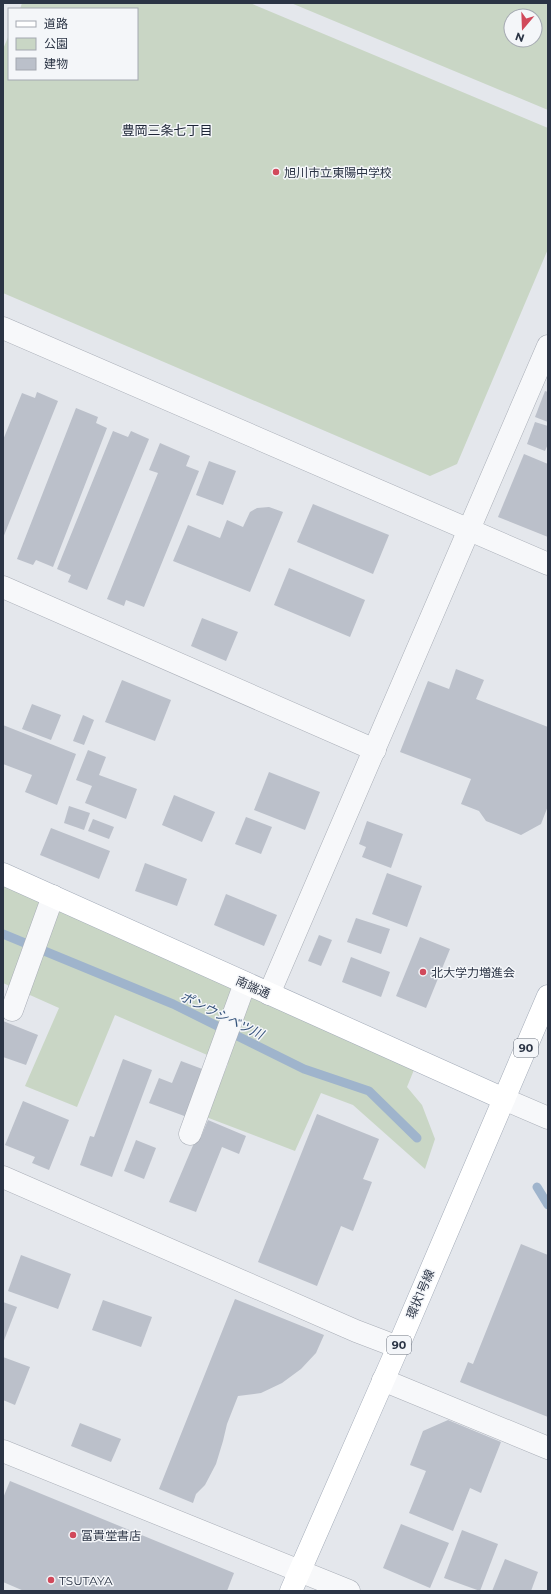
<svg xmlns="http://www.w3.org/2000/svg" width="551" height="1594" viewBox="0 0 551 1594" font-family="Montserrat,'Noto Sans JP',sans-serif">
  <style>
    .green { fill: #c9d6c5; fill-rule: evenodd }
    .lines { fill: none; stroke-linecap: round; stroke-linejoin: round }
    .stream { stroke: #9fb4cc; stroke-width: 9 }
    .building { fill: #bbc0ca }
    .minor-casing { stroke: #a9aeb7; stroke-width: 23 }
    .major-casing { stroke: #a3abb8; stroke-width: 23 }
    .minor { stroke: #f7f8fa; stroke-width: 22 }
    .major { stroke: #fff; stroke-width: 22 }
    .poi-dot { fill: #d1495b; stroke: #f4f6f9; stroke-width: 1.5 }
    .labels { text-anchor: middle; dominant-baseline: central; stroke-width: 3; stroke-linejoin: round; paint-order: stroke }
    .shield { fill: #f4f6f9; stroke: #676e7b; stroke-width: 1 }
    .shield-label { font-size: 11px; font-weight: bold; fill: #2b3445 }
    .poi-label { font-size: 12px; fill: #2b3445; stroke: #f4f6f9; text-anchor: start }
    .street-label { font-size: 12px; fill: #2b3445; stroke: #f4f6f9 }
    .neighbourhood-label { font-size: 13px; fill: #1d2536; stroke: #f4f6f9 }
    .water-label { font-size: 13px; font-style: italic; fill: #34527a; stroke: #f4f6f9 }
  </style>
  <rect width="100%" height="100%" fill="#e4e7ec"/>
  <g class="green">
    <polygon points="22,3 250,3 548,128 548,249 457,464 430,476 3,293 3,49 9,35 9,79 137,79 137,9 20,9"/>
    <path d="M291,3H548V110ZM511,16H535V40H511Z"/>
    <polygon points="3,874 418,1060 407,1087 422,1105 435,1139 425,1169 353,1105 321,1093 295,1151 206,1117 228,1064 115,1015 77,1107 25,1086 59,1008 3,983"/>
  </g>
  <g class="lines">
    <g class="stream">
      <polyline points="3,934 173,1004 304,1069 369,1091 417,1138"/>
      <polyline points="537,1187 548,1205"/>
    </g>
  </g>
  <g class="building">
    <polygon points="545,391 548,392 548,422 535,417"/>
    <polygon points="37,392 58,401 3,538 3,440 22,393 35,398"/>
    <polygon points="76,408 98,417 96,423 107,428 53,567 36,560 33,565 17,559"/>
    <polygon points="535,422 548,426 548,444 545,451 527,444"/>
    <polygon points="113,431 128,437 131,431 149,439 87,590 68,582 71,575 57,569"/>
    <polygon points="160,443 190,456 186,466 199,471 144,607 126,600 124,606 107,599 158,473 149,470"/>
    <polygon points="524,454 548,464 548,537 498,517"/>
    <polygon points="209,461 236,471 223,505 196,495"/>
    <polygon points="313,504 389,535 373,574 297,542"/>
    <polygon points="269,507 283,512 250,592 173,561 188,525 220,538 227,520 243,527 250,512 257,508"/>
    <polygon points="289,568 365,600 350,637 274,605"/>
    <polygon points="202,618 238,632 226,661 191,646"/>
    <polygon points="456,669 484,680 476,699 548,727 548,806 541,824 521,835 486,821 479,811 461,804 471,779 400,752 428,681 449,689"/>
    <polygon points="122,680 171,700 155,741 105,722"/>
    <polygon points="32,704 61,715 51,740 22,729"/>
    <polygon points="83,715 94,720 84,745 73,741"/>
    <polygon points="3,725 76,754 57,805 25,792 32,775 3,764"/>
    <polygon points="88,750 106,757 99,775 137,789 126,819 85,803 92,786 76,780"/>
    <polygon points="269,772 320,792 305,830 254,810"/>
    <polygon points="174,795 215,812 202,842 162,825"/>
    <polygon points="69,806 90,813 84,830 64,823"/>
    <polygon points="246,817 272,827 261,854 235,844"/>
    <polygon points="93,819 114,827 109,839 88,831"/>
    <polygon points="367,821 403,834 391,868 362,857 366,847 359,844"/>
    <polygon points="51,828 110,851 99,879 40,855"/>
    <polygon points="145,863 187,879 177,906 135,891"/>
    <polygon points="387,873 422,886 407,927 372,914"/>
    <polygon points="226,894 277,915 264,946 214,925"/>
    <polygon points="356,918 390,929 381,954 347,942"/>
    <polygon points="319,935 332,940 321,966 308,961"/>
    <polygon points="420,937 450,949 426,1008 396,996"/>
    <polygon points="351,957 390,972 381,997 342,982"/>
    <polygon points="3,1021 38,1035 26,1065 3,1057"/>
    <polygon points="123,1059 152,1070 112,1177 80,1165 90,1136 94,1137"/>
    <polygon points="181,1061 205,1070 187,1117 149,1103 159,1078 172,1083"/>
    <polygon points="23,1101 69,1120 49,1170 32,1163 35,1157 5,1145"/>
    <polygon points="317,1114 379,1139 363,1179 372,1182 353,1231 341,1226 317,1286 258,1262"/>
    <polygon points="208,1120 246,1136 239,1154 222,1147 196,1212 169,1202 197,1136 201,1137"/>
    <polygon points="136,1140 156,1148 144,1179 124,1171"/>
    <polygon points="521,1244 548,1255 548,1417 460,1382 468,1362 473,1364"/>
    <polygon points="21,1255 71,1274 58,1309 8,1291"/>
    <polygon points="235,1299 324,1335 316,1353 301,1369 282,1383 261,1393 238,1396 227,1424 223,1441 216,1464 205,1485 196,1494 193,1503 159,1489"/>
    <polygon points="103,1300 152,1317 141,1347 92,1330"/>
    <polygon points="3,1302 17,1307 3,1343"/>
    <polygon points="3,1357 30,1367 15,1405 3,1400"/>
    <polygon points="448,1420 501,1442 481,1493 470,1488 453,1531 409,1513 426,1471 410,1465 423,1431"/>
    <polygon points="80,1423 121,1439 111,1462 71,1446"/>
    <polygon points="10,1481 234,1573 227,1591 24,1591 3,1582 3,1498"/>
    <polygon points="401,1524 449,1543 430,1588 383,1568"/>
    <polygon points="462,1530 498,1544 480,1591 444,1578"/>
    <polygon points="505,1559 538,1572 531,1591 492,1591"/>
  </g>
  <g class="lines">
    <defs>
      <g id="minor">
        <polyline points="3,328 548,564"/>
        <polyline points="3,587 375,750"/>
        <polyline points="269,994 548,346"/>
        <polyline points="12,1010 53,896"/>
        <polyline points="504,1099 548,1118"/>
        <polyline points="190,1134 245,983"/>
        <polyline points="3,1177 356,1331 398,1347"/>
        <polyline points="383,1380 548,1448"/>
        <polyline points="3,1451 349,1591"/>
      </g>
      <g id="major">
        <polyline points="3,874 504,1099"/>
        <polyline points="291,1591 398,1347 548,996"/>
      </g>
    </defs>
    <use href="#minor" class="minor-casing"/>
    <use href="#major" class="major-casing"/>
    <use href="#minor" class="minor"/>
    <use href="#major" class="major"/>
  </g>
  <g class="poi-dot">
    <circle cx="276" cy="172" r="4"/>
    <circle cx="423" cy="972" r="4"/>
    <circle cx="73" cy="1535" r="4"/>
    <circle cx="51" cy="1580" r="4"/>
  </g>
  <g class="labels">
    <g class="shield">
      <rect x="514" y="1039" width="24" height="18" rx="3"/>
      <rect x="387" y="1336" width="24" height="18" rx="3"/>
    </g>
    <g class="shield-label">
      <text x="526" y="1048">90</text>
      <text x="399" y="1345">90</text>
    </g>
    <g class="poi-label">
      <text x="284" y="172">旭川市立東陽中学校</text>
      <text x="431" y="972">北大学力増進会</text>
      <text x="81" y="1535">冨貴堂書店</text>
      <text x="59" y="1580">TSUTAYA</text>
    </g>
    <g class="street-label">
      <text transform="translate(253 987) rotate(24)">南端通</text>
      <text transform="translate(420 1294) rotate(-67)">環状1号線</text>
    </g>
    <g class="neighbourhood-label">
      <text x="167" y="130">豊岡三条七丁目</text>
    </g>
    <g class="water-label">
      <text transform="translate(222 1015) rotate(26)">ポンウシベツ川</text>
    </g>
  </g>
  <rect width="551" height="1594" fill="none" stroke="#2b3445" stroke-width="8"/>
  <rect x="8" y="8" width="130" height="72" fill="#f4f6f9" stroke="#a4a8b1"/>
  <rect x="16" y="21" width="20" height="6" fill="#ffffff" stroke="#a4a8b1"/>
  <text x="44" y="28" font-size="12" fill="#2b3445">道路</text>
  <rect x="16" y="38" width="20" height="12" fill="#c9d6c5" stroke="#a4a8b1"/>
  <text x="44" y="48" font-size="12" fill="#2b3445">公園</text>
  <rect x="16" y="58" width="20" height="12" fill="#bbc0ca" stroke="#a4a8b1"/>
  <text x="44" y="68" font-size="12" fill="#2b3445">建物</text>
  <g transform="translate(523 28) rotate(199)"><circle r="19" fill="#f4f6f9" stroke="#a4a8b1"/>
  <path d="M0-3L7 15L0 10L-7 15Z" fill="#d1495b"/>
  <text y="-6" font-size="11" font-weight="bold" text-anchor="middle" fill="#2b3445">N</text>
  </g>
</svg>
